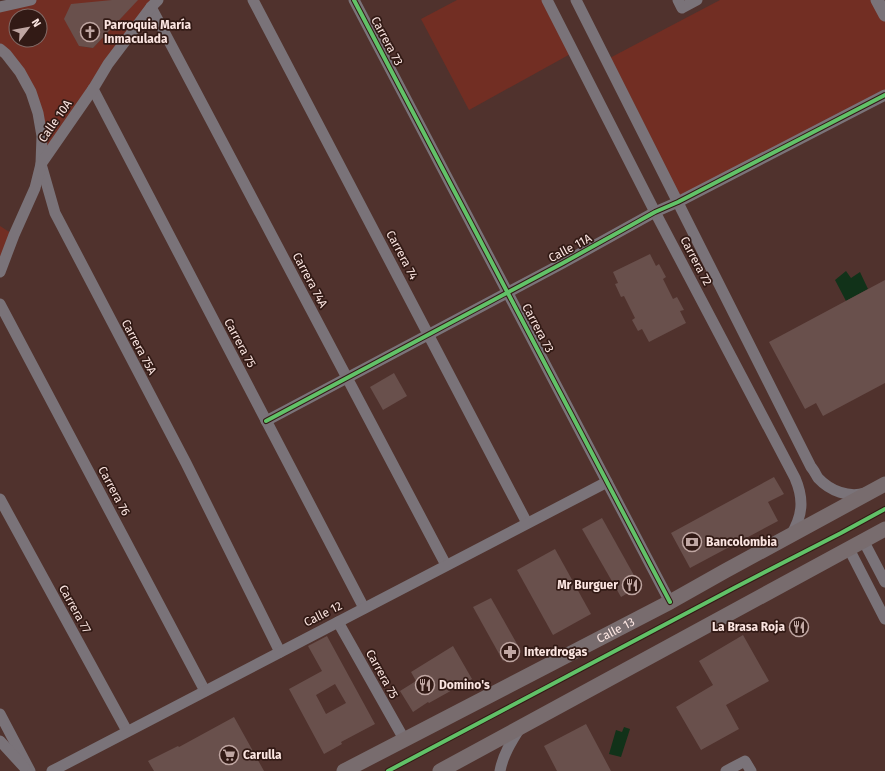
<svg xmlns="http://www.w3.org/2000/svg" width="885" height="771" viewBox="0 0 885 771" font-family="'Fira Sans',sans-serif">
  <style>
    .green { fill: #722e23; fill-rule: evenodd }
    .water { fill: #113219 }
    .building { fill: #69504c; fill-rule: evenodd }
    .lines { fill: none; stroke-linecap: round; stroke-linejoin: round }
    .minor { stroke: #7a7379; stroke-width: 11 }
    .tertiary { stroke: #7a7379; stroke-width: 13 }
    .secondary { stroke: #786c6e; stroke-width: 15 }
    .cycleway-casing { stroke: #321a15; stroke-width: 6 }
    .cycleway { stroke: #61c268; stroke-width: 4 }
    .labels { text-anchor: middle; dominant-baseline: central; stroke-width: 3.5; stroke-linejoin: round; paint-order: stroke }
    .poi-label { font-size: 12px; font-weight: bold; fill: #fbe5e1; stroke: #321a15; text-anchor: start }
    .street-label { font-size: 12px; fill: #fbe5e1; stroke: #321a15 }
  </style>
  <rect width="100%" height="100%" fill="#50322d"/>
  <g class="green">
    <path d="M31,0H112L79,46L93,48L132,6L130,0H158L41,164L38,113L0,49V7ZM16,16H40V40H16Z"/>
    <polygon points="457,0 547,0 574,52 469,110 421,19"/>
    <polygon points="720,0 877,0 885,15 885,95 678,202 606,60"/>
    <polygon points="0,226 14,235 0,272"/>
  </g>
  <g class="water">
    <polygon points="846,271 851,278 860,272 868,289 846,301 835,280"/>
    <polygon points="624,727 630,729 621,757 609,754 616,730 622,732"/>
  </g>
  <g class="building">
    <polygon points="112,0 138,0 93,48 79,46 64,19 71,4"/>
    <polygon points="650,254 656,266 659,264 666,277 663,279 673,299 677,297 684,310 680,311 686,323 649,342 642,329 638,331 632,320 635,318 624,296 621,297 615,284 618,283 613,272"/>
    <polygon points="885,280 885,383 823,416 816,403 805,409 769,342"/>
    <polygon points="394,373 407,396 383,410 370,387"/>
    <polygon points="774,477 784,494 768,502 778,521 690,568 671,533"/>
    <polygon points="602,518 640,586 621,597 582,529"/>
    <polygon points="555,549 591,614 553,635 517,570"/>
    <polygon points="491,598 521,651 503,661 473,607"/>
    <polygon points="743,635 769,681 726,705 739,729 701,750 676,707 713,685 699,661"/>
    <path d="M327,636L375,724L341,742L342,744L324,754L289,689L322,671L308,646ZM335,684L346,703L326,714L316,695Z"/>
    <polygon points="453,646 472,679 429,703 428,702 413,712 400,691 416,681 411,672"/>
    <polygon points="234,717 264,771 154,771 148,761 178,746 179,747"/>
    <polygon points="586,724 611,771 557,771 544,746"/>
  </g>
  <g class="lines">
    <g class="minor">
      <polyline points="253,0 527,523"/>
      <polyline points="354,0 670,602"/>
      <path d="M547,0L655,212L795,478C804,499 803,515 791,535"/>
      <path d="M576,0L811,467C814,470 816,475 818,478C830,491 849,498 865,493"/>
      <polyline points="678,0 682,8 697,0"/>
      <polyline points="0,7 31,0"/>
      <polyline points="151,7 446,565"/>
      <polyline points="0,49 6,54 20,72 31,92 38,113 42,136 41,164 55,213 186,463 280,652"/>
      <polyline points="93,89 364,608"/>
      <polyline points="0,272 14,235 35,188 41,164 93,89 108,64 151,7 158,0"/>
      <polyline points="0,304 205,691"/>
      <polyline points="266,421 563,263 655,212 678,202 885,95"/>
      <polyline points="0,499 127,731"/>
      <polyline points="863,540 885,582"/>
      <polyline points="849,549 885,619"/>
      <polyline points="338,622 404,739"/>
      <polyline points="0,714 30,771"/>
      <polyline points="0,741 24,767"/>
      <polyline points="52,771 607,482"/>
      <path d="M500,771C503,755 511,742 520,728"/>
      <polyline points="726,771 745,761 751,771"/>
    </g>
    <polyline class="tertiary" points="877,0 885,15"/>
    <g class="secondary">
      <path id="s1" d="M344,771L670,602L725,571L885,484"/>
      <polyline points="440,771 885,529"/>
    </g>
    <defs>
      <g id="cycleway">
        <polyline points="354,0 670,602"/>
        <polyline points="266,421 563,263 655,212 678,202 885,95"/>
        <polyline points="388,771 734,588 841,533 885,509"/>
      </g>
    </defs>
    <use href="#cycleway" class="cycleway-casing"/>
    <use href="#cycleway" class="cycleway"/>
  </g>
  <defs>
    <symbol id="church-ring" viewBox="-11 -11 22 22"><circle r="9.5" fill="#321a15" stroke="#bfa6a2" stroke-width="1.5"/><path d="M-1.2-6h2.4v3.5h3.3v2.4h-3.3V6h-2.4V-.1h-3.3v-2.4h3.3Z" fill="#bfa6a2"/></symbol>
    <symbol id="bank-ring" viewBox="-11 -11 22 22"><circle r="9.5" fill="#321a15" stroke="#bfa6a2" stroke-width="1.5"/><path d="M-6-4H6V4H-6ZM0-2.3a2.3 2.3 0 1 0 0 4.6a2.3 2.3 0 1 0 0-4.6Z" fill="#bfa6a2"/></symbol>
    <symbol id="restaurant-ring" viewBox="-11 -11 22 22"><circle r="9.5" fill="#321a15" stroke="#bfa6a2" stroke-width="1.5"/><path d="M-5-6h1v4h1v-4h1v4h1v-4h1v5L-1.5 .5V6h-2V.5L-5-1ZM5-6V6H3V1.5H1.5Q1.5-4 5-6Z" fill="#bfa6a2"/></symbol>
    <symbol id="pharmacy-ring" viewBox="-11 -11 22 22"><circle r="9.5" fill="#321a15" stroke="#bfa6a2" stroke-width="1.5"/><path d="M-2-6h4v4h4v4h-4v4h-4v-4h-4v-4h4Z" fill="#bfa6a2"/></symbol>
    <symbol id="supermarket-ring" viewBox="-11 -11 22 22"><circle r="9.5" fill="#321a15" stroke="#bfa6a2" stroke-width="1.5"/><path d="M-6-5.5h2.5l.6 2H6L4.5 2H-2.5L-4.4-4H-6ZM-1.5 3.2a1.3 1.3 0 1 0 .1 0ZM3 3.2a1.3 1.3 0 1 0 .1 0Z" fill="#bfa6a2"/></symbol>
  </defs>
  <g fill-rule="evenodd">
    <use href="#church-ring" x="79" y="21" width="22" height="22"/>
    <use href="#bank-ring" x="681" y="531" width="22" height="22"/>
    <use href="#restaurant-ring" x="621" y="574" width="22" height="22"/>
    <use href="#restaurant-ring" x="788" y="616" width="22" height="22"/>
    <use href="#pharmacy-ring" x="499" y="641" width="22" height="22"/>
    <use href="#restaurant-ring" x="414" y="674" width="22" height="22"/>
    <use href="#supermarket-ring" x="218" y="744" width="22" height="22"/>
  </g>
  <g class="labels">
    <g class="poi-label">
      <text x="104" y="25">Parroquia María<tspan x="104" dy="14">Inmaculada</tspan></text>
      <text x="706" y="542">Bancolombia</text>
      <text x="618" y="585" text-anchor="end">Mr Burguer</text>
      <text x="785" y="627" text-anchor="end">La Brasa Roja</text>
      <text x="524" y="652">Interdrogas</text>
      <text x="439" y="685">Domino's</text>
      <text x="243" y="755">Carulla</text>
    </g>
    <g class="street-label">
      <text transform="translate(387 41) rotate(62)">Carrera 73</text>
      <text transform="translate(55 121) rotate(-55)">Calle 10A</text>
      <text transform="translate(570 248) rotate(-28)">Calle 11A</text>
      <text transform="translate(402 255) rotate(62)">Carrera 74</text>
      <text transform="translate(696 261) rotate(62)">Carrera 72</text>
      <text transform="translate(310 280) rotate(62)">Carrera 74A</text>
      <text transform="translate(538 328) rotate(62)">Carrera 73</text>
      <text transform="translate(240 343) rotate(62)">Carrera 75</text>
      <text transform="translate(139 347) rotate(62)">Carrera 75A</text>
      <text transform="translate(114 491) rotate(62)">Carrera 76</text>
      <text transform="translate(75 609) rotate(61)">Carrera 77</text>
      <text transform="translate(323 614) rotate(-27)">Calle 12</text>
      <text stroke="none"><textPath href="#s1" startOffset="306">Calle 13</textPath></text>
      <text transform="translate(382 674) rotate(61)">Carrera 75</text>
    </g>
  </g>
  <g transform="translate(28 28) rotate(58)"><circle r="19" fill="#321a15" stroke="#826b67"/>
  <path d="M0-3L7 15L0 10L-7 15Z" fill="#bfa6a2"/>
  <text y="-6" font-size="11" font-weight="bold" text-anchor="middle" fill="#fbe5e1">N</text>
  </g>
</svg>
